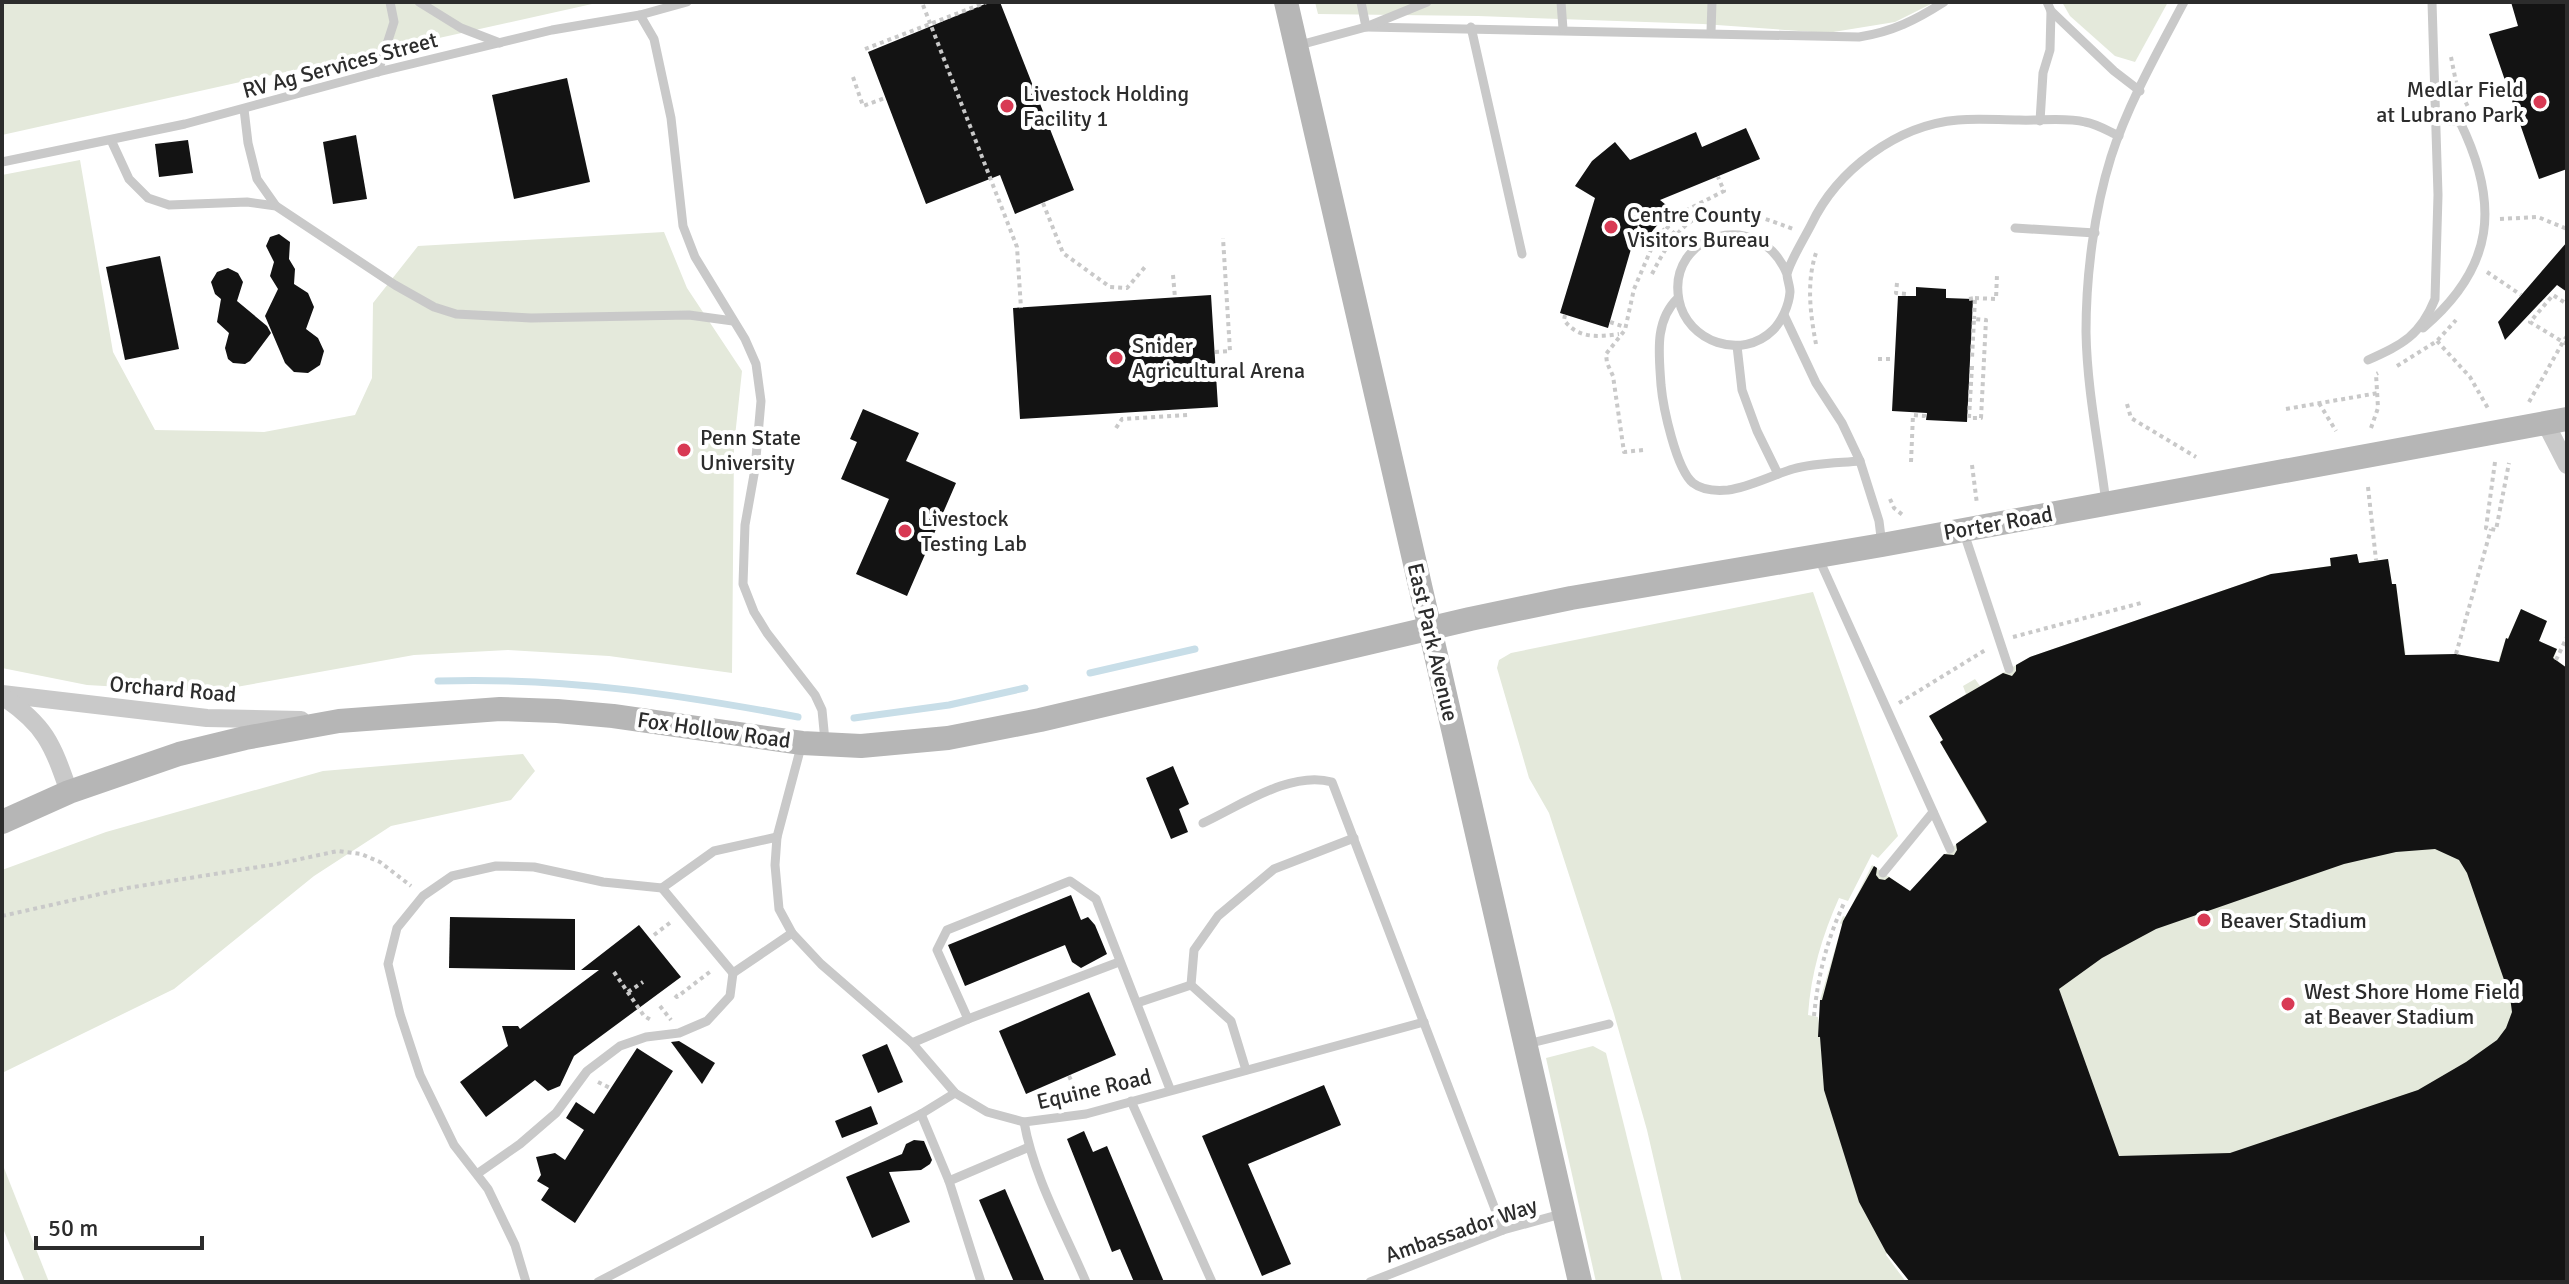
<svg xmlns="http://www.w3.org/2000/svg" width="2569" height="1284" viewBox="0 0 2569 1284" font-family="Signika,sans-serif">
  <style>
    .green { fill: #e4e9db }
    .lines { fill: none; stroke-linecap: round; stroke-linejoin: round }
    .stream { stroke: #c8dee8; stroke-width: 7 }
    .building { fill: #131313; fill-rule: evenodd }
    .path { stroke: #c9c9c9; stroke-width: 4; stroke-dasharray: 4 4; stroke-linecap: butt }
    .lane { stroke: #c9c9c9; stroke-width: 9 }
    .street { stroke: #c9c9c9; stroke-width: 18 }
    .secondary { stroke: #b6b6b6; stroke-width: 24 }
    .poi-dot { fill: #d83a54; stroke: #fff; stroke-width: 3 }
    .labels { text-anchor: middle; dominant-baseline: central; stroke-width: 8; stroke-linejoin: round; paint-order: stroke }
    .street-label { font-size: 22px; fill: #2c2c2c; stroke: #fff }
    .poi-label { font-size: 22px; fill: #2c2c2c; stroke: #fff; text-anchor: start }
  </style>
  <rect width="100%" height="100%" fill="#fff"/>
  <g class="green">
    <polygon points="2,2 601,2 2,135"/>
    <polygon points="1315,2 1935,2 1895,22 1827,33 1703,24 1478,16 1318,14"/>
    <polygon points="2062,2 2168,2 2135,62 2115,56 2070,16"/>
    <polygon points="80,160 113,352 155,430 264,432 355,415 372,378 373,303 418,246 664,232 687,288 742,371 734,446 732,673 609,656 508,650 414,655 208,692 87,685 2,668 2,175"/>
    <path d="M2357,554L2359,563L2388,559L2392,584H2396L2406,656L2456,654L2498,662L2506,638H2508L2521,609L2547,621L2539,641L2557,649L2554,658L2567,668V1257L2548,1282H1910L1887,1253L1886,1255L1906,1282H1682L1647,1130L1614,1014L1549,813L1529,778L1497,668L1499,660L1511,653L1813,592L1898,836L1878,858L1872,854L1848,901L1839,898C1822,936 1811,973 1808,1015L1818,1017L1820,1030V1000L1842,925L1840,923L1843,916L1846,917L1872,865L1911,892L1950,849L1986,822L1940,742L1943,739L1929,717L1966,694L1963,686L1975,679L1980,686L2030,657L2271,574L2330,566V558Z"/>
    <polygon points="523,754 535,771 511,800 391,826 314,876 174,989 2,1073 2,870 106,832 323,771"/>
    <polygon points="1593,1046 1606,1053 1663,1282 1596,1282 1546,1058"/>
    <polygon points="2,1163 49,1282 25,1282 2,1226"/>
  </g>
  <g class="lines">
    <g class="stream">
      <polyline points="1090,673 1195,649"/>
      <path d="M438,681C563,677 675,694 798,717"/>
      <polyline points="854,718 949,705 1025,688"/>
    </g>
  </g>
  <g class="building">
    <polygon points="990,2 1000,2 1074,190 1015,214 1000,175 926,204 868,52"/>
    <polygon points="2511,2 2567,2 2567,169 2539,179 2489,34 2518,26"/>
    <polygon points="567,78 590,182 514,199 492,95"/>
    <polygon points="1746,128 1760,159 1660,200 1671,209 1649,235 1638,225 1608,328 1560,313 1595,198 1575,186 1592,161 1615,142 1630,160 1696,132 1702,147"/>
    <polygon points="356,135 367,199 333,204 323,142"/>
    <polygon points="188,140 193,173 159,177 155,144"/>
    <polygon points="279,234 290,242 289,259 295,269 294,284 308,293 314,307 306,329 318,338 324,351 320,365 308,373 294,372 285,363 265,316 278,289 270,276 274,262 266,246 270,237"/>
    <polygon points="2567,242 2567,292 2557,285 2505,340 2498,322"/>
    <polygon points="160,256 179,349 125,360 106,267"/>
    <polygon points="228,268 238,273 243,282 237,301 267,326 271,333 250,361 245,364 233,363 228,359 225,348 229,333 217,322 221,299 215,294 211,282 217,272"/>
    <polygon points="1916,287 1946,289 1946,298 1973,299 1967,422 1926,420 1927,413 1892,411 1898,296 1916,296"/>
    <polygon points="1211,295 1218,407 1020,419 1013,308"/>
    <polygon points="863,409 919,433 906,461 956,483 907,596 856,574 889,499 841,479 857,442 850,439"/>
    <path d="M2357,554L2359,563L2388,559L2392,584H2396L2405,655L2456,654L2499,662L2506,638L2508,639L2521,609L2547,621L2539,641L2557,649L2553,658L2567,668V1282H1910L1886,1252L1859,1202L1824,1090L1820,1037H1818L1820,1000H1822L1843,921L1874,866L1877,868L1876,875L1879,879L1885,880L1889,877L1910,891L1944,854L1954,855L1957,850L1956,844L1987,822L1940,742L1943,740L1929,716L2003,673L2012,676L2016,671V665L2030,657L2271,574L2331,566L2330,558ZM2435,849L2459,860L2467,873L2510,997L2512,1012L2506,1028L2497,1040L2466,1062L2418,1090L2230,1153L2119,1156L2059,989L2102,958L2156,929L2344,864L2396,852Z"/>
    <polygon points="1173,766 1189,804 1179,809 1188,832 1171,839 1146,778"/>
    <polygon points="1071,895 1081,920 1088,917 1095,925 1107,954 1081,968 1072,962 1065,945 965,986 948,945"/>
    <polygon points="450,917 575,919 575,970 449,968"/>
    <polygon points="639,925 681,977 574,1056 560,1086 548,1091 535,1080 486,1117 460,1082 508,1046 502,1026 518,1026 520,1029 599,970 581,970"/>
    <polygon points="1089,992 1116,1055 1026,1094 999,1031"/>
    <polygon points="679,1041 715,1063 702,1084 671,1042"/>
    <polygon points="887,1044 903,1082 878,1093 862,1055"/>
    <polygon points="637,1048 673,1071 575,1223 541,1200 549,1188 537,1181 541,1175 536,1157 555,1153 565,1160 584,1130 566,1118 576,1102 594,1114"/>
    <polygon points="1324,1085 1341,1125 1248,1164 1291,1264 1262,1276 1202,1136"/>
    <polygon points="871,1106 878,1124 842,1138 835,1121"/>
    <polygon points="1084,1131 1093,1152 1107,1146 1164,1282 1134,1282 1120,1249 1112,1252 1067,1139"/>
    <polygon points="914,1140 924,1141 932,1160 930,1164 921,1170 889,1172 910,1222 872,1238 846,1177 902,1154 906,1144"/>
    <polygon points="1005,1189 1045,1282 1014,1282 979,1200"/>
  </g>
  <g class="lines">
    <g class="path">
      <polyline points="923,5 1017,247 1021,308"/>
      <polyline points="865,49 987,2"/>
      <polyline points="2451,57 2456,82 2469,109"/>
      <polyline points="853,77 863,106 885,98"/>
      <polyline points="1043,203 1063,253 1110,287 1127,288 1145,267"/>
      <polyline points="2500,219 2538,217 2567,229"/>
      <polyline points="1660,221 1675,234"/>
      <polyline points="2487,272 2521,295"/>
      <path d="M1652,274C1689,199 1721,201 1793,229"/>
      <polyline points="1173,275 1175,298"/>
      <polyline points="1897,283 1896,293 1906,294 1906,296"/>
      <polyline points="1975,298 1996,299 1997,275"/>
      <polyline points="1969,299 1975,298 1974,319"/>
      <path d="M1565,315L1564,320C1578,339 1598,337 1619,334"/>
      <polyline points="1610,322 1625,327"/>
      <polyline points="2567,336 2563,342 2567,344"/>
      <polyline points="2437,341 2470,377 2489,410"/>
      <path d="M1816,344C1810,313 1806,280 1817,250"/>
      <polyline points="1215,352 1230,351 1223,238"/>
      <polyline points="1878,359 1891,359"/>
      <polyline points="1972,366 1969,418 1981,418 1986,320 1974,319 1972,358"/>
      <polyline points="2397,366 2437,341 2456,320"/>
      <polyline points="2529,402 2563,342 2530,322 2553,295 2567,304"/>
      <polyline points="2319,403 2336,431"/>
      <polyline points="2127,404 2131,418 2196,457"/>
      <polyline points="2286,409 2378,393"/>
      <polyline points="1116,428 1122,419 1188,415"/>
      <polyline points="2371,428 2378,408 2376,374 2378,373"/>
      <polyline points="1643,450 1624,452 1613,376 1607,363 1606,354 1625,330 1634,289 1655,240 1677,215 1724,191 1718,177"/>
      <polyline points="1911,462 1913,415 1924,416 1924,413"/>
      <polyline points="2495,462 2486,528 2496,530 2509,463"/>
      <polyline points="1972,465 1977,504"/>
      <polyline points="2368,487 2376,560"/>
      <polyline points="1890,499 1894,508 1904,516"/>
      <polyline points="2013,637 2141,603"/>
      <polyline points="2456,654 2491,529"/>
      <polyline points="2556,660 2567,637"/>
      <polyline points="1899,703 1987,649"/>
      <polyline points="2,916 127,888 277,864 338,851 361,854 380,862 411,886"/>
      <polyline points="654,935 671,922"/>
      <polyline points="614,972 644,1016 651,1020"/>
      <polyline points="628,992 643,982"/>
      <polyline points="675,995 677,997 711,971"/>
      <polyline points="660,1006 671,1020"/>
      <path d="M1814,1016C1818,975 1827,939 1845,901"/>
      <polyline points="1069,1076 1080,1099"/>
      <polyline points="598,1082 610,1088"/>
    </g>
    <g class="lane">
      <polyline points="419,2 461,28 500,43"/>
      <path d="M1361,2L1366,27L1859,37C1892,32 1916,20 1944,2"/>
      <polyline points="1561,2 1563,29"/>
      <polyline points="2047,2 2051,11 2114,71 2140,91"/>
      <polyline points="640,15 654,39 671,118 683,226 695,257 745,339 756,364 761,401 755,469 745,525 743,584 754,612 767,633 815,695 822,710 825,741"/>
      <polyline points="1471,27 1522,254"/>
      <polyline points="1711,32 1712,2"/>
      <polyline points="1296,46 1366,27 1427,2"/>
      <polyline points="378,72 394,22 390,2"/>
      <polyline points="244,109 248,143 257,179 276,206"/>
      <polyline points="2040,121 2043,73 2050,50 2051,11"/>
      <polyline points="111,140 129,179 148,198 169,205 247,202 276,206 395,285 434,307 456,314 531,318 689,315 733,321"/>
      <polyline points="2,162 185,124 378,72 552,30 640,15 687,2"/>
      <polyline points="2015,228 2095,233"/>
      <path d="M1787,274C1759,206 1666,234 1679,300C1687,342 1742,361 1773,330C1782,321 1789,305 1790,292C1790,286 1787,279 1787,274C1790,261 1805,237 1811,225C1837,170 1897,125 1958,120C1978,118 1999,120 2019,120C2039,121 2065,117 2085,122C2097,124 2108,131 2119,136"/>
      <path d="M1678,298C1654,321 1659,354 1661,385C1663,407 1676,469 1693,483C1702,490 1717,491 1728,490C1750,487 1772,475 1793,469C1814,463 1838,463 1860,461"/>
      <polyline points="1784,315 1816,383 1842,423 1860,461 1879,521 1882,545"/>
      <path d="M2423,328C2495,267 2500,204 2460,122L2435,119"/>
      <polyline points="1737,346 1742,390 1757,431 1778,474"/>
      <path d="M2368,360C2403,344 2420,336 2435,299L2438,195L2432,2"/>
      <path d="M2106,503C2099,446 2087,390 2086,332C2086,276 2094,211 2111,157C2128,104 2158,51 2184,2"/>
      <polyline points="1964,533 2009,669"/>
      <polyline points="1819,559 1950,849"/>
      <polyline points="802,743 777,837 775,865 779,909 792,933 821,964 912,1043 955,1093 987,1112 1024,1122 1086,1114 1424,1022"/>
      <path d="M1203,823C1240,806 1291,770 1332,782L1503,1230"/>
      <polyline points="777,837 714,851 662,888 733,973 792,933"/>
      <polyline points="1883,873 1933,812"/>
      <polyline points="1137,1003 1191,985"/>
      <polyline points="968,1019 1119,962"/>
      <polyline points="912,1043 968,1019 937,950 947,930 1070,881 1096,899 1170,1089"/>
      <polyline points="1527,1044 1609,1024"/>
      <polyline points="1246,1070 1231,1021 1191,985 1194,950 1218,916 1274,869 1354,838"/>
      <polyline points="1131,1101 1212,1282"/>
      <polyline points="921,1114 949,1181"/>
      <path d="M1024,1122C1034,1178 1064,1230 1086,1282"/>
      <polyline points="477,1174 520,1144 556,1113 587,1071 620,1046 646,1037 679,1033 707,1021 730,996 733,973"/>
      <polyline points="526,1282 515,1245 488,1189 454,1145 420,1075 400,1014 388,964 397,928 423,896 452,876 496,866 534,867 603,882 662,888"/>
      <polyline points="598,1282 921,1114 955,1093"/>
      <polyline points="981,1282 949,1181 1029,1147"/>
      <polyline points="1370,1282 1503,1230 1561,1214"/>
    </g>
    <g class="street">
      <polyline points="2545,422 2567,465"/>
      <polyline points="2,694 207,718 301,720"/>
      <path d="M2,696C45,725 52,743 69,792"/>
    </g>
    <g class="secondary">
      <polyline points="1286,2 1580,1282"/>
      <polyline points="2,822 69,792 179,754 245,738 339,721 500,709 557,711 613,716 802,743 861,746 948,738 1040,720 1470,619 1571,598 1882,545 2567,419"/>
    </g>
  </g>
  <g class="poi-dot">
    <circle cx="2540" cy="102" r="8"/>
    <circle cx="1007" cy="106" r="8"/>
    <circle cx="1611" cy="227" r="8"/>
    <circle cx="1116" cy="358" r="8"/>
    <circle cx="684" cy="450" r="8"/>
    <circle cx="905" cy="531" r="8"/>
    <circle cx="2204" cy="920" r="8"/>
    <circle cx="2288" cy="1004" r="8"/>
  </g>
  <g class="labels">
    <g class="street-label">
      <text transform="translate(340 65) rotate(-15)">RV Ag Services Street</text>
      <text transform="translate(1998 523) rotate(-10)">Porter Road</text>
      <text transform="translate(1433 642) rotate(77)">East Park Avenue</text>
      <text transform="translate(173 689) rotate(5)">Orchard Road</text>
      <text transform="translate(714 730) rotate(8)">Fox Hollow Road</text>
      <text transform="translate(1094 1089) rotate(-13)">Equine Road</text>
      <text transform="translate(1461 1230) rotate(-19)">Ambassador Way</text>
    </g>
    <g class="poi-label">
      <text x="2524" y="89" text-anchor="end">Medlar Field<tspan x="2524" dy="25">at Lubrano Park</tspan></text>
      <text x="1023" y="93">Livestock Holding<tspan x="1023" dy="25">Facility 1</tspan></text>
      <text x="1627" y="214">Centre County<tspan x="1627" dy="25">Visitors Bureau</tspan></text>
      <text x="1132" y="345">Snider<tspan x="1132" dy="25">Agricultural Arena</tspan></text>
      <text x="700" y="437">Penn State<tspan x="700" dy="25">University</tspan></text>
      <text x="921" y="518">Livestock<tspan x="921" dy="25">Testing Lab</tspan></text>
      <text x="2220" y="920">Beaver Stadium</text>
      <text x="2304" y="991">West Shore Home Field<tspan x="2304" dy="25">at Beaver Stadium</tspan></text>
    </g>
  </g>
  <rect width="2569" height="1284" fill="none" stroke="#2c2c2c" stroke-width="8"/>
  <path d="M36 1236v12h166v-12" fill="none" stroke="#2c2c2c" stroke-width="4"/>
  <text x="48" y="1236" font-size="24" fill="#2c2c2c" stroke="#ffffff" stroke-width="6" paint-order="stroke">50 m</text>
</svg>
